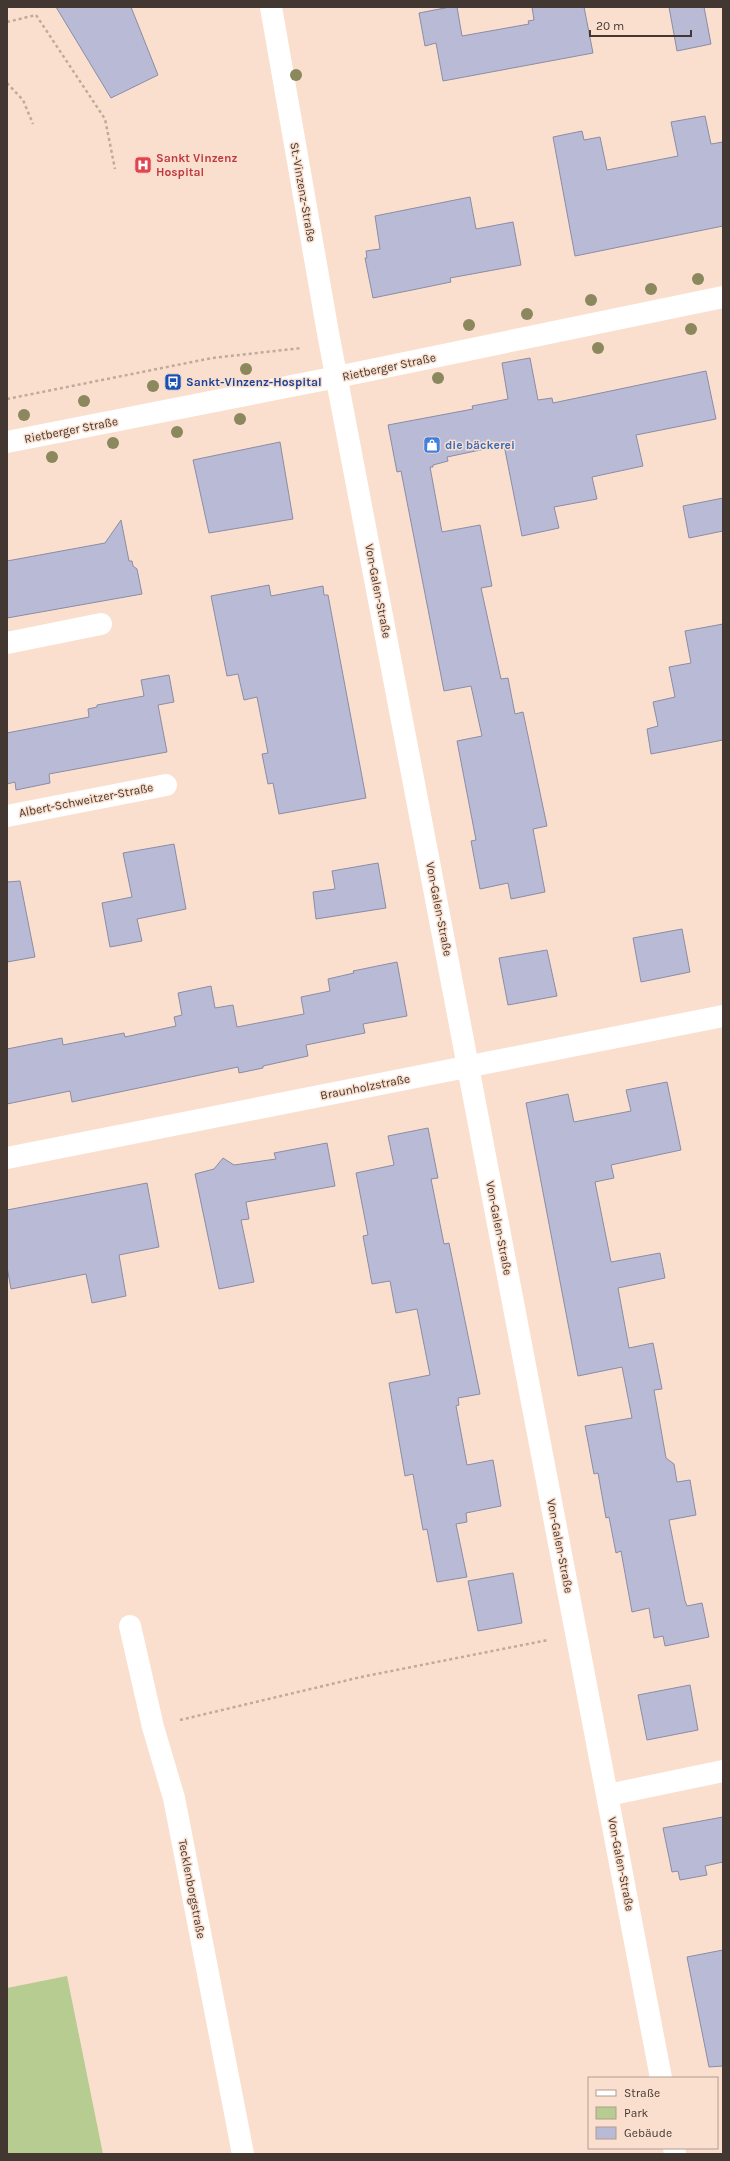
<svg xmlns="http://www.w3.org/2000/svg" width="730" height="2161" viewBox="0 0 730 2161" font-family="Karla,sans-serif">
  <style>
    .green { fill: #b7cc91 }
    .building { fill: #b9bad5; stroke: #8b8ca5 }
    .lines { fill: none; stroke-linecap: round; stroke-linejoin: round }
    .path { stroke: #bfaa9c; stroke-width: 2.5; stroke-dasharray: 3 3; stroke-linecap: butt }
    .minor { stroke: #fff; stroke-width: 22 }
    .tertiary { stroke: #fff; stroke-width: 22 }
    .tree { fill: #8b885e }
    .labels { text-anchor: middle; dominant-baseline: central; stroke-width: 3; stroke-linejoin: round; paint-order: stroke }
    .health-label { font-size: 12px; font-weight: bold; fill: #be3a42; stroke: #fadfce; text-anchor: start }
    .street-label { font-size: 12px; fill: #433831; stroke: #fadfce }
    .transit-label { font-size: 12px; font-weight: bold; fill: #164399; stroke: #fadfce; text-anchor: start }
    .shop-label { font-size: 12px; font-weight: bold; fill: #366cbe; stroke: #fadfce; text-anchor: start }
  </style>
  <rect width="100%" height="100%" fill="#fadfce"/>
  <polygon class="green" points="67,1976 103,2154 7,2154 7,1988"/>
  <g class="building">
    <polygon points="56,7 131,7 158,75 111,98"/>
    <polygon points="450,7 457,7 462,36 529,24 528,21 534,20 532,7 584,7 593,53 443,81 436,43 425,46 419,13"/>
    <polygon points="669,7 704,7 711,44 677,51"/>
    <polygon points="705,116 711,144 723,142 723,226 575,256 553,137 582,131 584,140 600,137 607,170 678,156 671,122"/>
    <polygon points="470,197 476,229 513,222 521,265 450,278 451,282 373,298 365,258 367,258 366,251 380,249 375,216"/>
    <polygon points="530,358 538,400 552,398 553,403 706,371 716,419 636,435 643,466 592,477 597,499 554,507 559,528 522,536 504,445 447,457 448,461 433,465 433,467 430,467 442,532 480,525 492,586 481,588 501,679 508,678 515,714 523,712 547,826 533,829 545,892 511,899 508,883 480,889 471,841 476,840 457,741 482,736 471,686 444,691 401,471 397,472 388,425 473,409 472,406 508,399 502,363"/>
    <polygon points="280,442 293,519 209,533 193,460"/>
    <polygon points="723,498 723,531 689,538 683,506"/>
    <polygon points="121,520 129,561 132,561 133,566 137,569 142,594 7,618 7,561 105,543"/>
    <polygon points="269,585 271,596 323,586 324,595 328,595 366,798 279,814 273,783 268,784 262,754 268,753 257,697 244,700 238,674 227,676 211,596"/>
    <polygon points="723,624 723,740 651,754 647,729 658,726 653,702 675,697 669,667 691,663 685,631"/>
    <polygon points="169,675 174,702 158,705 167,752 49,774 50,783 16,790 15,782 7,784 7,733 89,717 88,709 97,707 97,705 144,696 141,680"/>
    <polygon points="174,844 186,909 137,919 142,941 110,947 102,903 132,897 123,853"/>
    <polygon points="378,863 386,908 316,919 313,892 335,889 332,871"/>
    <polygon points="20,881 35,957 7,962 7,882"/>
    <polygon points="682,929 690,972 641,982 633,938"/>
    <polygon points="547,950 557,996 508,1005 499,958"/>
    <polygon points="397,962 407,1016 363,1024 365,1033 306,1045 308,1056 263,1066 263,1068 239,1073 238,1067 72,1102 70,1091 7,1104 7,1049 62,1038 63,1045 124,1033 125,1037 176,1026 174,1017 182,1015 178,993 211,986 215,1008 233,1005 237,1027 304,1014 301,997 330,991 328,979 354,973 353,971"/>
    <polygon points="667,1082 681,1150 611,1165 614,1178 595,1182 611,1262 660,1253 665,1278 618,1288 629,1348 653,1343 662,1389 654,1390 666,1458 674,1464 677,1482 690,1480 696,1515 669,1520 685,1601 687,1606 702,1603 709,1637 665,1646 663,1636 654,1638 649,1608 632,1612 621,1551 616,1553 609,1517 606,1518 598,1473 594,1474 585,1426 632,1418 622,1367 578,1376 526,1103 568,1094 574,1122 631,1111 626,1090"/>
    <polygon points="428,1128 438,1178 431,1179 444,1244 449,1243 480,1394 458,1398 459,1405 456,1406 467,1465 493,1460 501,1506 466,1513 467,1522 456,1524 467,1577 437,1582 427,1529 423,1530 413,1474 405,1476 389,1383 430,1375 417,1309 396,1313 390,1281 372,1284 363,1236 368,1235 356,1173 394,1165 388,1136"/>
    <polygon points="327,1143 335,1186 246,1202 249,1219 241,1220 254,1282 219,1289 195,1174 214,1169 223,1158 234,1165 276,1159 274,1153"/>
    <polygon points="147,1183 159,1247 119,1255 126,1296 92,1303 86,1274 11,1289 7,1267 7,1210"/>
    <polygon points="513,1573 522,1623 478,1631 468,1581"/>
    <polygon points="690,1685 698,1730 647,1740 638,1695"/>
    <polygon points="723,1817 723,1862 705,1866 707,1875 680,1880 678,1871 672,1872 663,1828"/>
    <polygon points="723,1950 723,2066 709,2067 687,1957"/>
  </g>
  <g class="lines">
    <g class="path">
      <polyline points="7,22 36,15 105,119 115,169"/>
      <polyline points="7,83 23,100 33,124"/>
      <polyline points="7,399 212,358 302,348"/>
      <polyline points="180,1720 361,1677 548,1640"/>
    </g>
    <g class="minor">
      <polyline points="271,7 328,333 661,2078"/>
      <polyline points="7,643 101,624"/>
      <polyline points="7,816 166,785"/>
      <polyline points="7,1158 723,1016"/>
      <polyline points="130,1626 153,1727 174,1798 243,2154"/>
      <polyline points="608,1795 723,1771"/>
      <polyline points="674,2148 675,2154"/>
    </g>
    <polyline class="tertiary" points="7,442 337,377 723,297"/>
  </g>
  <g class="tree">
    <circle cx="296" cy="75" r="6"/>
    <circle cx="698" cy="279" r="6"/>
    <circle cx="651" cy="289" r="6"/>
    <circle cx="591" cy="300" r="6"/>
    <circle cx="527" cy="314" r="6"/>
    <circle cx="469" cy="325" r="6"/>
    <circle cx="691" cy="329" r="6"/>
    <circle cx="598" cy="348" r="6"/>
    <circle cx="246" cy="369" r="6"/>
    <circle cx="438" cy="378" r="6"/>
    <circle cx="153" cy="386" r="6"/>
    <circle cx="84" cy="401" r="6"/>
    <circle cx="24" cy="415" r="6"/>
    <circle cx="240" cy="419" r="6"/>
    <circle cx="177" cy="432" r="6"/>
    <circle cx="113" cy="443" r="6"/>
    <circle cx="52" cy="457" r="6"/>
  </g>
  <defs>
    <symbol id="hospital-square" viewBox="-11 -11 22 22"><rect x="-9" y="-9" width="18" height="18" rx="4" fill="#e0444e" stroke="#fadfce"/><path d="M-5-5h3v3.5h4V-5h3V5h-3V1.5h-4V5h-3Z" fill="#fff"/></symbol>
    <symbol id="bus-square" viewBox="-11 -11 22 22"><rect x="-9" y="-9" width="18" height="18" rx="4" fill="#1a4fb4" stroke="#fadfce"/><path d="M-5-6H5V4H4V6H2V4H-2V6H-4V4H-5ZM-3.5-4V0h7V-4ZM-3.5 1.2v1.5H-2V1.2ZM2 1.2v1.5H3.5V1.2Z" fill="#fff"/></symbol>
    <symbol id="shop-square" viewBox="-11 -11 22 22"><rect x="-9" y="-9" width="18" height="18" rx="4" fill="#3f7fe0" stroke="#fadfce"/><path d="M-5-2.5h2.3a2.7 3.5 0 0 1 5.4 0H5L5.5 6h-11ZM-1.5-2.5h3a1.5 2.3 0 0 0-3 0Z" fill="#fff"/></symbol>
  </defs>
  <g fill-rule="evenodd">
    <use href="#hospital-square" x="133" y="155" width="20" height="20"/>
    <use href="#bus-square" x="163" y="372" width="20" height="20"/>
    <use href="#shop-square" x="422" y="435" width="20" height="20"/>
  </g>
  <g class="labels">
    <g class="health-label">
      <text x="156" y="158">Sankt Vinzenz<tspan x="156" dy="14">Hospital</tspan></text>
    </g>
    <g class="street-label">
      <text transform="translate(303 192) rotate(80)">St.-Vinzenz-Straße</text>
      <text transform="translate(389 367) rotate(-12)">Rietberger Straße</text>
      <text transform="translate(71 430) rotate(-11)">Rietberger Straße</text>
      <text transform="translate(378 591) rotate(79)">Von-Galen-Straße</text>
      <text transform="translate(86 800) rotate(-11)">Albert-Schweitzer-Straße</text>
      <text transform="translate(439 909) rotate(79)">Von-Galen-Straße</text>
      <text transform="translate(365 1087) rotate(-11)">Braunholzstraße</text>
      <text transform="translate(499 1228) rotate(79)">Von-Galen-Straße</text>
      <text transform="translate(560 1546) rotate(79)">Von-Galen-Straße</text>
      <text transform="translate(621 1864) rotate(79)">Von-Galen-Straße</text>
      <text transform="translate(192 1889) rotate(79)">Tecklenborgstraße</text>
    </g>
    <g class="transit-label">
      <text x="186" y="382">Sankt-Vinzenz-Hospital</text>
    </g>
    <g class="shop-label">
      <text x="445" y="445">die bäckerei</text>
    </g>
  </g>
  <rect width="730" height="2161" fill="none" stroke="#433831" stroke-width="16"/>
  <rect x="588" y="2077" width="130" height="72" fill="#fadfce" stroke="#b19c8f"/>
  <rect x="596" y="2090" width="20" height="6" fill="#ffffff" stroke="#b19c8f"/>
  <text x="624" y="2097" font-size="12" fill="#433831">Straße</text>
  <rect x="596" y="2107" width="20" height="12" fill="#b7cc91" stroke="#b19c8f"/>
  <text x="624" y="2117" font-size="12" fill="#433831">Park</text>
  <rect x="596" y="2127" width="20" height="12" fill="#b9bad5" stroke="#b19c8f"/>
  <text x="624" y="2137" font-size="12" fill="#433831">Gebäude</text>
  <path d="M590 30v6h101v-6" fill="none" stroke="#433831" stroke-width="2"/>
  <text x="596" y="30" font-size="12" fill="#433831" stroke="#fadfce" stroke-width="3" paint-order="stroke">20 m</text>
</svg>
